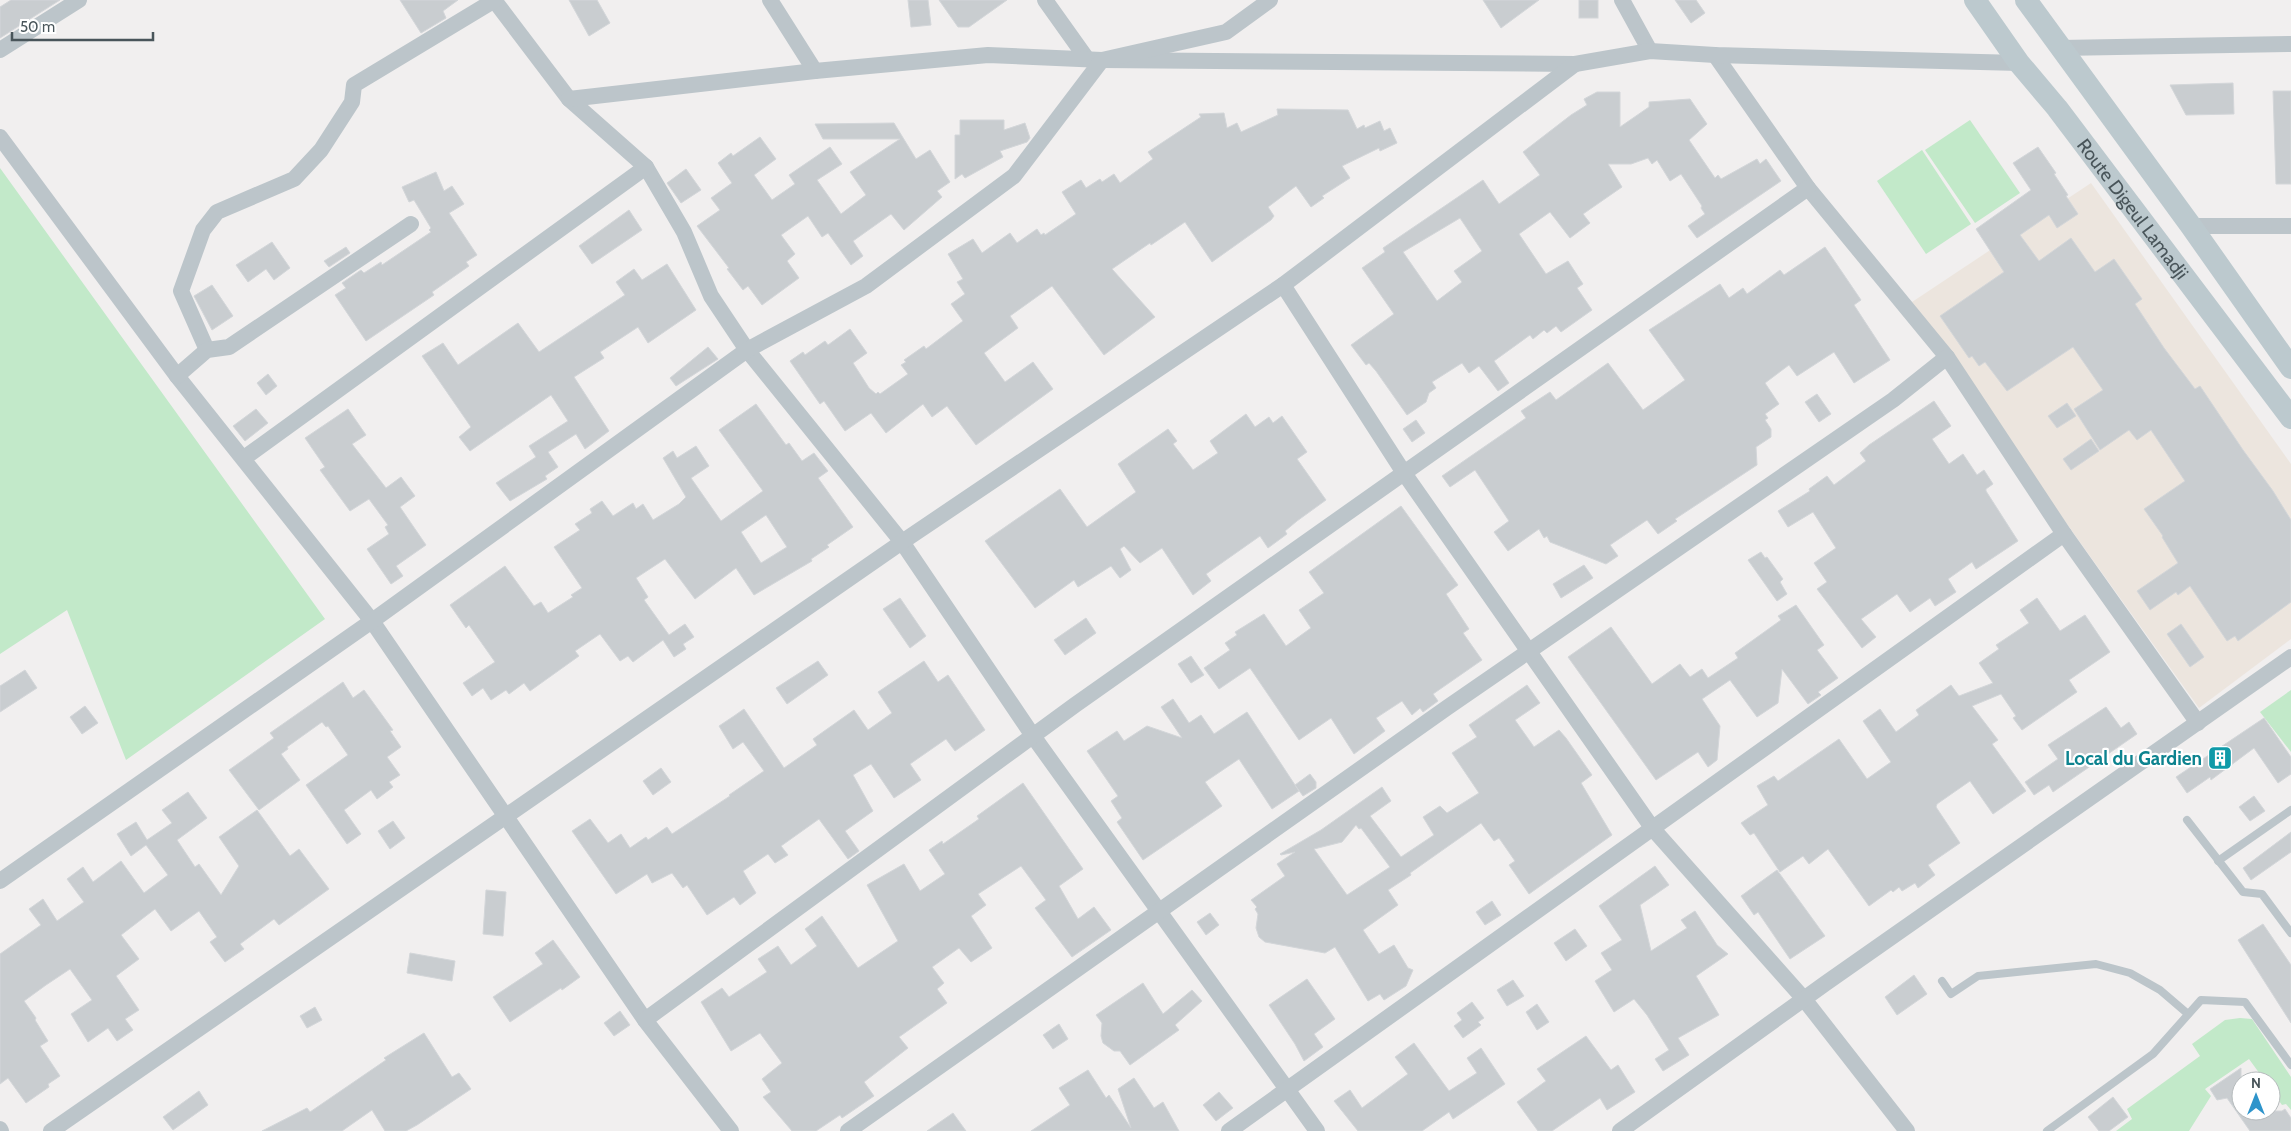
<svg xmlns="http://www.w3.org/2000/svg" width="2291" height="1131" viewBox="0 0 2291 1131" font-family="Cabin,sans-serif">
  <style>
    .commercial { fill: #ece5de }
    .green { fill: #c2e9c9 }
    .building { fill: #c9cdd0; stroke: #d3d6d9; fill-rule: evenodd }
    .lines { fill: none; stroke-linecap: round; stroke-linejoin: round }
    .service { stroke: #bcc5ca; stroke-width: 8 }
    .minor { stroke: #bcc5ca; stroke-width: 16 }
    .secondary { stroke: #bcc9ce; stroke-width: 22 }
    .labels { text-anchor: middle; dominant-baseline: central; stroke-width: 4.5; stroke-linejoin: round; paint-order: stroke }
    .street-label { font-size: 19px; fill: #49555a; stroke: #fff }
    .culture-label { font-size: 19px; font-weight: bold; fill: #0d838f; stroke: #fff; text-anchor: end }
  </style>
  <rect width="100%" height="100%" fill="#f1efef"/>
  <polygon class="commercial" points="2091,183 2291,464 2291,639 2199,708 1909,304"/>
  <g class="green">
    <polygon points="1970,120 2020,193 1975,223 1925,150"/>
    <polygon points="1922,150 1971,224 1926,254 1877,181"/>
    <polygon points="0,168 325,619 126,760 67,610 0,654"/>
    <polygon points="2291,690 2291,752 2260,712"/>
    <polygon points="2240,1018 2252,1019 2291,1077 2291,1110 2286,1104 2282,1105 2271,1090 2271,1081 2265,1081 2249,1059 2205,1089 2211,1096 2189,1131 2116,1131 2132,1119 2127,1109 2200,1056 2192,1044 2225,1020"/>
  </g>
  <g class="building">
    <polygon points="11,0 60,0 0,38 0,7"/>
    <polygon points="400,0 458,0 443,11 446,18 421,33"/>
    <polygon points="569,0 597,0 610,23 589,36"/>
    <polygon points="908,0 928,0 931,25 911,27"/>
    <polygon points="939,0 1007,0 969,27 958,27"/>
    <polygon points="1483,0 1539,0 1501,28"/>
    <rect x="1579" y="0" width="19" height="18"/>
    <polygon points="1675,0 1696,0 1705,13 1691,23"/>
    <polygon points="2233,83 2234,114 2186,115 2170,85"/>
    <polygon points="2273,91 2291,91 2291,184 2276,184"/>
    <path d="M1597,92H1620V127L1649,107V102L1690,99L1707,124L1689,140L1715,178L1718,175L1721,179L1757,159L1760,164L1766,159L1781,181L1697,238L1688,226L1705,214L1701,208L1702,206L1681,174L1670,181L1657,160L1652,164L1648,158L1631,164H1608L1622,187L1583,214L1590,223L1570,238L1550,212L1519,234L1546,274L1568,261L1583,284L1577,288L1592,310L1561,332L1556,326L1547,333L1544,330L1533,339L1530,335L1494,361L1509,383L1498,391L1479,366L1469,373L1462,363L1432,382L1436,388L1429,393L1426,402L1407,415L1376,371L1369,363L1366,365L1351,345L1394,314L1362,268L1385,252L1383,248L1483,180L1499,204L1540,175L1523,152L1571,115L1587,105L1584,99ZM1460,218L1482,251L1454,271L1462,282L1437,301L1403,252Z"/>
    <polygon points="1277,109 1348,110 1357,129 1364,125 1365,128 1380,121 1384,131 1390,128 1397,143 1380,151 1379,148 1342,166 1350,178 1322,196 1324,198 1311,207 1296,186 1268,207 1274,216 1271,220 1212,262 1185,222 1151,245 1150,243 1112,269 1155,317 1104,355 1052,286 1010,316 1018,328 984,353 1005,382 1033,362 1053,389 976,445 947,406 932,417 923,404 886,433 871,413 845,431 824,401 820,404 790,361 803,352 805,355 825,341 828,345 850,329 867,353 853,363 869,388 876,394 878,392 880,394 908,374 901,365 906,362 904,360 924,346 926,349 963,321 951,304 965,294 957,282 963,279 948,254 973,239 982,253 1010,233 1017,243 1037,229 1041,235 1044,233 1045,235 1076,214 1062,192 1081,180 1086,188 1100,179 1102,182 1114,174 1120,183 1153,159 1148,152 1201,117 1199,114 1224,113 1227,128 1237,123 1241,132 1278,115"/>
    <polygon points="960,120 1004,120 1004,130 1025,123 1030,138 1027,142 1000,151 1003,157 965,178 962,174 955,179 955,135 960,135"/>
    <polygon points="894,123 916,159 930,150 950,182 937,191 942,197 904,230 891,214 853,241 863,256 851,265 828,233 822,237 808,216 781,235 795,254 787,261 799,278 762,305 748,286 743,290 727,269 729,268 697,226 720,210 711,198 732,183 718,163 731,153 733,156 760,137 776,159 754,175 772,200 795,184 789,175 830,147 842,164 817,180 841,214 866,195 850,172 900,139 823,139 815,124"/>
    <polygon points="2038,147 2056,173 2054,174 2068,195 2066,196 2078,214 2057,228 2049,215 2020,235 2039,261 2071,238 2095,272 2114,259 2142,299 2135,304 2164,348 2195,389 2200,386 2243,450 2273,491 2291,520 2291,602 2238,641 2235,636 2227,641 2190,586 2178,595 2176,592 2150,610 2137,591 2178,563 2162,537 2163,536 2144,509 2185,481 2151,430 2137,440 2129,430 2100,450 2074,409 2103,390 2073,347 2007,391 1985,362 1979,366 1972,356 1969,358 1940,316 2004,272 1976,229 2031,190 2013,163"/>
    <polygon points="686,169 701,190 681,203 667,183"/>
    <polygon points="436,172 444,191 452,186 464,204 449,213 477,255 466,262 469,266 432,292 434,295 366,341 335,295 346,288 342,283 361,270 364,273 381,262 382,265 431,232 429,230 431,228 414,200 409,202 402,187"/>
    <polygon points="629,210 642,230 592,264 579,246"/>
    <polygon points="272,242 290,268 274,280 266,269 248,282 236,265"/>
    <polygon points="346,247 350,253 329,267 324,261"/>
    <polygon points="1825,247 1861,300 1854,305 1890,360 1854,383 1834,352 1797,376 1789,365 1765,383 1779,404 1765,414 1768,418 1765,420 1771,429 1771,437 1756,447 1757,465 1675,519 1677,521 1658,534 1647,520 1610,545 1618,556 1606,564 1550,542 1547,536 1544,538 1539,529 1508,551 1494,532 1509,521 1475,470 1450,487 1442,476 1526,418 1521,411 1550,392 1556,400 1608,363 1643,410 1685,380 1649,330 1720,284 1729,298 1743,288 1747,294 1780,270 1784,275"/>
    <polygon points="667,264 696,310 648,343 638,327 600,352 604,358 574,377 609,431 585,449 576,434 548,452 558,467 545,476 547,479 510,501 496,483 536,457 529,446 568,421 551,395 470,451 459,437 471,427 422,356 443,343 458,365 518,323 539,352 625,295 616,282 634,269 642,280"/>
    <polygon points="212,285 233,316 212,330 194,296"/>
    <polygon points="708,347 718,359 676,386 670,378"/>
    <polygon points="268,374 277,386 266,395 257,383"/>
    <polygon points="1817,394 1831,414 1819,422 1805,402"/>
    <polygon points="1934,401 1951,426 1932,439 1949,464 1963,454 1977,475 1984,470 1993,484 1986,489 1986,491 2018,541 1976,569 1972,562 1948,579 1956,592 1935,606 1930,598 1910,612 1897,594 1861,619 1876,637 1862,648 1817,589 1827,582 1814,563 1836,548 1813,512 1788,527 1778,511 1810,491 1809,489 1827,476 1834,485 1866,461 1860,453 1869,445"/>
    <polygon points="2067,403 2076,416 2057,428 2048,416"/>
    <path d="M756,404L786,445L789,443L802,461L814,453L828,471L818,478L853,527L827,545L829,547L811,559L812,561L754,595L736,568L695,599L665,559L636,578L648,597L644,600L669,635L685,624L694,637L683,644L686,649L674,657L663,640L633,662L628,656L620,661L600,634L575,651L579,656L530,691L524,683L509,694L506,690L491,700L483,688L472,696L463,683L495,662L469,625L466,628L450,605L505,566L534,606L541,602L548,613L573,597L571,595L582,588L554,547L580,530L575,524L592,513L590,509L602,501L613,516L633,503L636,509L643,504L653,520L679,504L686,497L663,458L673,451L677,458L696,446L709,466L691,478L721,521L763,491L719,430ZM766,515L787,547L761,563L741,532Z"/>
    <polygon points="256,409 268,423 245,441 233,426"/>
    <polygon points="348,409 366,435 352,444 386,488 401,477 415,496 400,507 426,545 396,566 403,576 391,584 367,549 389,534 385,527 388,525 369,499 350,511 320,470 325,467 305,438"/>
    <polygon points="1246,414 1255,427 1269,417 1273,423 1282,416 1307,452 1297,459 1326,500 1297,521 1285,531 1287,534 1268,548 1260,536 1206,574 1211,581 1193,595 1162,548 1140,563 1124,546 1120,549 1131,570 1120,578 1111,566 1078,587 1074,580 1035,608 985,541 1060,489 1087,527 1136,492 1118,464 1168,429 1177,441 1173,444 1193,470 1218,453 1210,441"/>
    <polygon points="1416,420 1425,433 1412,442 1403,429"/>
    <polygon points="2091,439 2099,451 2071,470 2063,459"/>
    <polygon points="1401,506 1458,585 1446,594 1469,629 1463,633 1482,660 1433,694 1438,701 1423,712 1420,708 1412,715 1402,701 1376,718 1385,731 1354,754 1331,718 1299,740 1250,668 1219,689 1204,668 1230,650 1225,643 1237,635 1235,632 1264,614 1286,646 1311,628 1299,610 1324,593 1309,572"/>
    <polygon points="1761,552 1765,558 1767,557 1783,579 1780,582 1787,594 1777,601 1748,560"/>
    <polygon points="1584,565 1593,578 1561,598 1553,584"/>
    <polygon points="900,598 926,636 910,648 883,609"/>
    <polygon points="2037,598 2060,631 2085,615 2110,652 2069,680 2077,692 2022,730 2013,718 2016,716 2001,694 1972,706 1998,740 1992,744 2026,791 1993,814 1970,781 1937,804 1936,807 1960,843 1928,865 1935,875 1918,888 1915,883 1902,891 1899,887 1893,892 1891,890 1869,906 1828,849 1809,864 1803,856 1780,872 1754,833 1750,835 1741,823 1768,805 1757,786 1774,776 1778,781 1839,739 1867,779 1891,762 1863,721 1880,709 1896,732 1919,715 1916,710 1951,685 1959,696 1993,683 1979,663 1999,649 1996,645 2029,623 2020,610"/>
    <polygon points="1796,605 1824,645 1817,650 1838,678 1818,692 1821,695 1808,704 1782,669 1778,703 1757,717 1730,680 1702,699 1720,726 1717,760 1708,767 1698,752 1656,780 1568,657 1611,627 1652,684 1680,664 1690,677 1702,669 1708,678 1738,658 1735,653 1781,620 1778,616"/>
    <polygon points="1086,618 1096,633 1065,655 1054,640"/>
    <polygon points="2181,624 2204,657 2190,667 2167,634"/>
    <polygon points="1191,656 1204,675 1191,683 1178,664"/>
    <polygon points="818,661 828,675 787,704 776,688"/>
    <polygon points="924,661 938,682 948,675 985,730 955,751 946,739 910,764 921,780 894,798 871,764 853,775 873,811 845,831 859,851 848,859 819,819 781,846 788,855 775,863 768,854 743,871 756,893 740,905 734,897 707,915 687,885 683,888 672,873 652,883 647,874 616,894 572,831 590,819 608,843 621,834 630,848 646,837 648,840 667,827 672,834 730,796 729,795 764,771 743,742 733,749 719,726 734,716 744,709 784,768 817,745 813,739 854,710 868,730 892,713 878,692"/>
    <polygon points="25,670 37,688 0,712 0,686"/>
    <polygon points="343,682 353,698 364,690 393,730 390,731 401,747 387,757 400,775 389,782 393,787 377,799 371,790 344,810 361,834 347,844 306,785 348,755 328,726 326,727 322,722 287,747 288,749 281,754 300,780 259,810 229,770 274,738 270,733"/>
    <path d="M1527,685L1540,703L1515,720L1534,747L1559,730L1566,738L1592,775L1581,783L1612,835L1529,894L1509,865L1515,861L1499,838L1494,841L1481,823L1410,873L1411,875L1388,890L1398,905L1363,930L1379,954L1394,945L1408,968L1413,970L1406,986L1384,1000L1380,994L1368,1001L1335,947L1325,953L1265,942L1259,937L1256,928L1258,914L1255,909L1257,907L1251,900L1285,876L1277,864L1295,852L1281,855L1280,854L1321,830L1382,787L1391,801L1370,816L1401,857L1434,835L1423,817L1440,806L1447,813L1479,793L1452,753L1477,737L1469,725ZM1356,825L1359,829L1361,828L1390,867L1347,895L1314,849L1342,842Z"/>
    <polygon points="1173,699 1189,723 1201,715 1214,734 1247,712 1299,791 1272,809 1239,759 1205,782 1222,806 1143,860 1117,822 1122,818 1111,801 1118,796 1087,751 1117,731 1124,741 1147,726 1182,738 1161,707"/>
    <polygon points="85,706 98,723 82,734 70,717"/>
    <polygon points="2106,707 2121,728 2129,722 2137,734 2053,792 2049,785 2034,795 2025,782 2058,759 2048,745"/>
    <polygon points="2264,718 2291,757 2291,774 2278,783 2254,748 2211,780 2210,777 2187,793 2176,777"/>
    <polygon points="661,768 671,782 653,795 643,781"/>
    <polygon points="1310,774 1316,782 1316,788 1303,796 1295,785"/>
    <polygon points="1023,783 1083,869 1059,886 1078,919 1094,907 1111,930 1072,957 1035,908 1046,900 1021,866 978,894 986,905 971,916 992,948 971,962 959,948 932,967 944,983 937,989 947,1003 899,1037 908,1048 864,1082 874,1096 842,1118 840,1115 816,1131 792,1131 763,1097 771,1092 762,1079 782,1063 760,1033 731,1051 701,1002 722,988 729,997 767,972 758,959 778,946 791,965 817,946 805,929 822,916 858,968 898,941 867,885 904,864 920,891 945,874 929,850 942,841 943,844 979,819 977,816"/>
    <polygon points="188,792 207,818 177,840 195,867 199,864 221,895 239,866 219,837 257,810 290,856 299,849 329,889 279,925 274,919 240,944 244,949 225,962 210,942 217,937 199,911 171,931 155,909 121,935 139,959 116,976 139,1010 125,1019 133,1030 117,1041 108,1028 88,1042 71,1014 92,1000 70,969 46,985 24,1001 36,1018 35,1020 48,1041 40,1046 60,1076 48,1084 49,1087 26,1103 8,1078 0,1084 0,954 41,925 29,909 43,899 57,921 84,902 67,879 83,867 93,882 121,861 144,893 168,875 146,845 131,856 117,834 136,822 147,840 172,823 162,810"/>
    <polygon points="2254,796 2265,811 2250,821 2239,807"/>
    <polygon points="393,821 405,838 390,849 378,831"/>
    <polygon points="2291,832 2291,852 2251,880 2243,868"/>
    <polygon points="1655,866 1669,885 1640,905 1651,951 1687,928 1681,920 1695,911 1717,945 1728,954 1696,976 1719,1015 1678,1038 1689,1055 1663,1071 1655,1059 1669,1050 1647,1015 1634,999 1614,1012 1595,981 1612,970 1601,953 1622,940 1599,906"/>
    <polygon points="1777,870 1825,936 1790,959 1758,912 1754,915 1741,896"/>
    <polygon points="486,890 506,892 503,936 483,934"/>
    <polygon points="1492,901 1501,915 1485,925 1476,912"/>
    <polygon points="1210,913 1219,925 1206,935 1197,922"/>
    <polygon points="2263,924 2291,965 2291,1023 2238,940"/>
    <polygon points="1575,929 1587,946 1566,961 1554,943"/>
    <polygon points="553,940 580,977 562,990 561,988 510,1022 493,997 543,964 535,953"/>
    <polygon points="410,953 455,961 452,981 407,973"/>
    <polygon points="1914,975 1927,994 1897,1015 1885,997"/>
    <polygon points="1307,979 1335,1019 1314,1034 1323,1047 1304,1061 1295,1044 1269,1005"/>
    <polygon points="1513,980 1524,996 1507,1006 1497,990"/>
    <polygon points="1143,983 1163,1014 1192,990 1202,1001 1175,1025 1179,1030 1130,1065 1120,1051 1114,1051 1103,1043 1101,1036 1102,1023 1096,1015"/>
    <polygon points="1472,1002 1484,1018 1478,1022 1481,1025 1463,1038 1454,1026 1462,1020 1457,1013"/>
    <polygon points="1537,1004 1549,1022 1537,1030 1526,1012"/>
    <polygon points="315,1007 322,1020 307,1028 300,1016"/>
    <polygon points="620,1011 630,1025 614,1036 604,1023"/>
    <polygon points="1059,1024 1068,1039 1053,1049 1043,1035"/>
    <polygon points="424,1033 452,1077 459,1073 471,1089 417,1125 406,1131 385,1131 372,1110 342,1131 262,1131 307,1108 310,1112 386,1060 384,1058"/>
    <polygon points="1586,1036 1611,1070 1618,1065 1635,1092 1607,1110 1600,1098 1552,1131 1538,1131 1517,1102 1546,1081 1537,1069"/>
    <polygon points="1414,1043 1449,1091 1477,1073 1467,1058 1481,1048 1505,1084 1453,1119 1449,1112 1422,1131 1358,1131 1334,1101 1350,1090 1362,1108 1408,1074 1395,1057"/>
    <polygon points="2241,1068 2241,1111 2282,1111 2285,1109 2291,1118 2291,1131 2250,1131 2227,1098 2217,1100 2210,1089"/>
    <polygon points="1088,1070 1106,1098 1109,1095 1131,1128 1118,1089 1134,1078 1154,1108 1163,1102 1179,1131 1031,1131 1070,1105 1059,1088"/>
    <polygon points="199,1091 208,1105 173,1130 163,1117"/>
    <polygon points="1219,1092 1233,1108 1216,1121 1203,1105"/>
    <polygon points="2113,1097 2128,1117 2109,1131 2099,1131 2088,1117"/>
    <polygon points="953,1113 966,1131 927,1131"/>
  </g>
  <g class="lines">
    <g class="service">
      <polyline points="2187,820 2243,892 2262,894 2291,933"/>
      <polyline points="2218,861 2291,810"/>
      <polyline points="1942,981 1951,994 1978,976 2096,964 2130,973 2160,990 2188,1014"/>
      <polyline points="2047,1131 2153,1054 2201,1000 2245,1002 2291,1065"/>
    </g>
    <g class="minor">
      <polyline points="494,0 569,99 646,167 684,232 711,296 747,350 902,542 1033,736 1317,1131"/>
      <polyline points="770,0 815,71"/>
      <polyline points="1045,0 1087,59"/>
      <polyline points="1622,0 1650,51"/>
      <polyline points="2060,48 2291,44"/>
      <polyline points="0,50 79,0"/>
      <polyline points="1715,55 1808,188 1947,357 2064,534 2198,723"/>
      <polyline points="569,99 815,71 988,55 1102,60 1575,64 1650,51 1715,55 2019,63"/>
      <polyline points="0,137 177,376 372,621 645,1020 731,1131"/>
      <polyline points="2191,226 2291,226"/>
      <polyline points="1283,285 1404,473 1653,829 1804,999 1907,1131"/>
      <polyline points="207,350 181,291 203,230 217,212 294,179 321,150 352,102 354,85 495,0"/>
      <polyline points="177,376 207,350 229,347 411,224"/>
      <polyline points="244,458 646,167"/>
      <polyline points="0,881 372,621 747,350 866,286 1014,176 1102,60 1226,32 1270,0"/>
      <polyline points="645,1020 1075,705 1808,188"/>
      <polyline points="0,1129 1,1131"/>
      <polyline points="51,1131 902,542 1283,285 1575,64"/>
      <polyline points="848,1131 1448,707 1893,400 1947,357"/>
      <polyline points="1229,1131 2064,534"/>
      <polyline points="1620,1131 1826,983 2291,657"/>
    </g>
    <g class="secondary">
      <path id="s1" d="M1975,0L2019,63L2057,108L2291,418"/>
      <polyline points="2026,0 2191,226 2291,368"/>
    </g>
  </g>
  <defs>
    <symbol id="building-square" viewBox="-11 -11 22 22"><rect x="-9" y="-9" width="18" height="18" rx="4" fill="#0f9aa8" stroke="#fff"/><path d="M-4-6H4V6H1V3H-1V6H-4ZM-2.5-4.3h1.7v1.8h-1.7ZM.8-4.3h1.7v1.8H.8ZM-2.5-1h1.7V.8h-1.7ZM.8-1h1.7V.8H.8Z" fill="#fff"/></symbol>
  </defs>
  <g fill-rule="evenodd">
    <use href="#building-square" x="2206" y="744" width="28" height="28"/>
  </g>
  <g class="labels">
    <g class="street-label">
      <text stroke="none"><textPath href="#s1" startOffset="262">Route Digeul Lamadji</textPath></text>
    </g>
    <g class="culture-label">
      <text x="2202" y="758">Local du Gardien</text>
    </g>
  </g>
  <g transform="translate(2256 1096)"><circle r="24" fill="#ffffff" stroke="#b6bbbd"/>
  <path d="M0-4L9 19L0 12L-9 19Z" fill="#2e94cb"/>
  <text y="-8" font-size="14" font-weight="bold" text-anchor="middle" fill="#49555a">N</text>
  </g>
  <path d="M12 32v8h141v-8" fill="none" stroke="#49555a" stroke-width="2.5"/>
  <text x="20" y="32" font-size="15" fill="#49555a" stroke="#ffffff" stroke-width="4" paint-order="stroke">50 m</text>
</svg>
